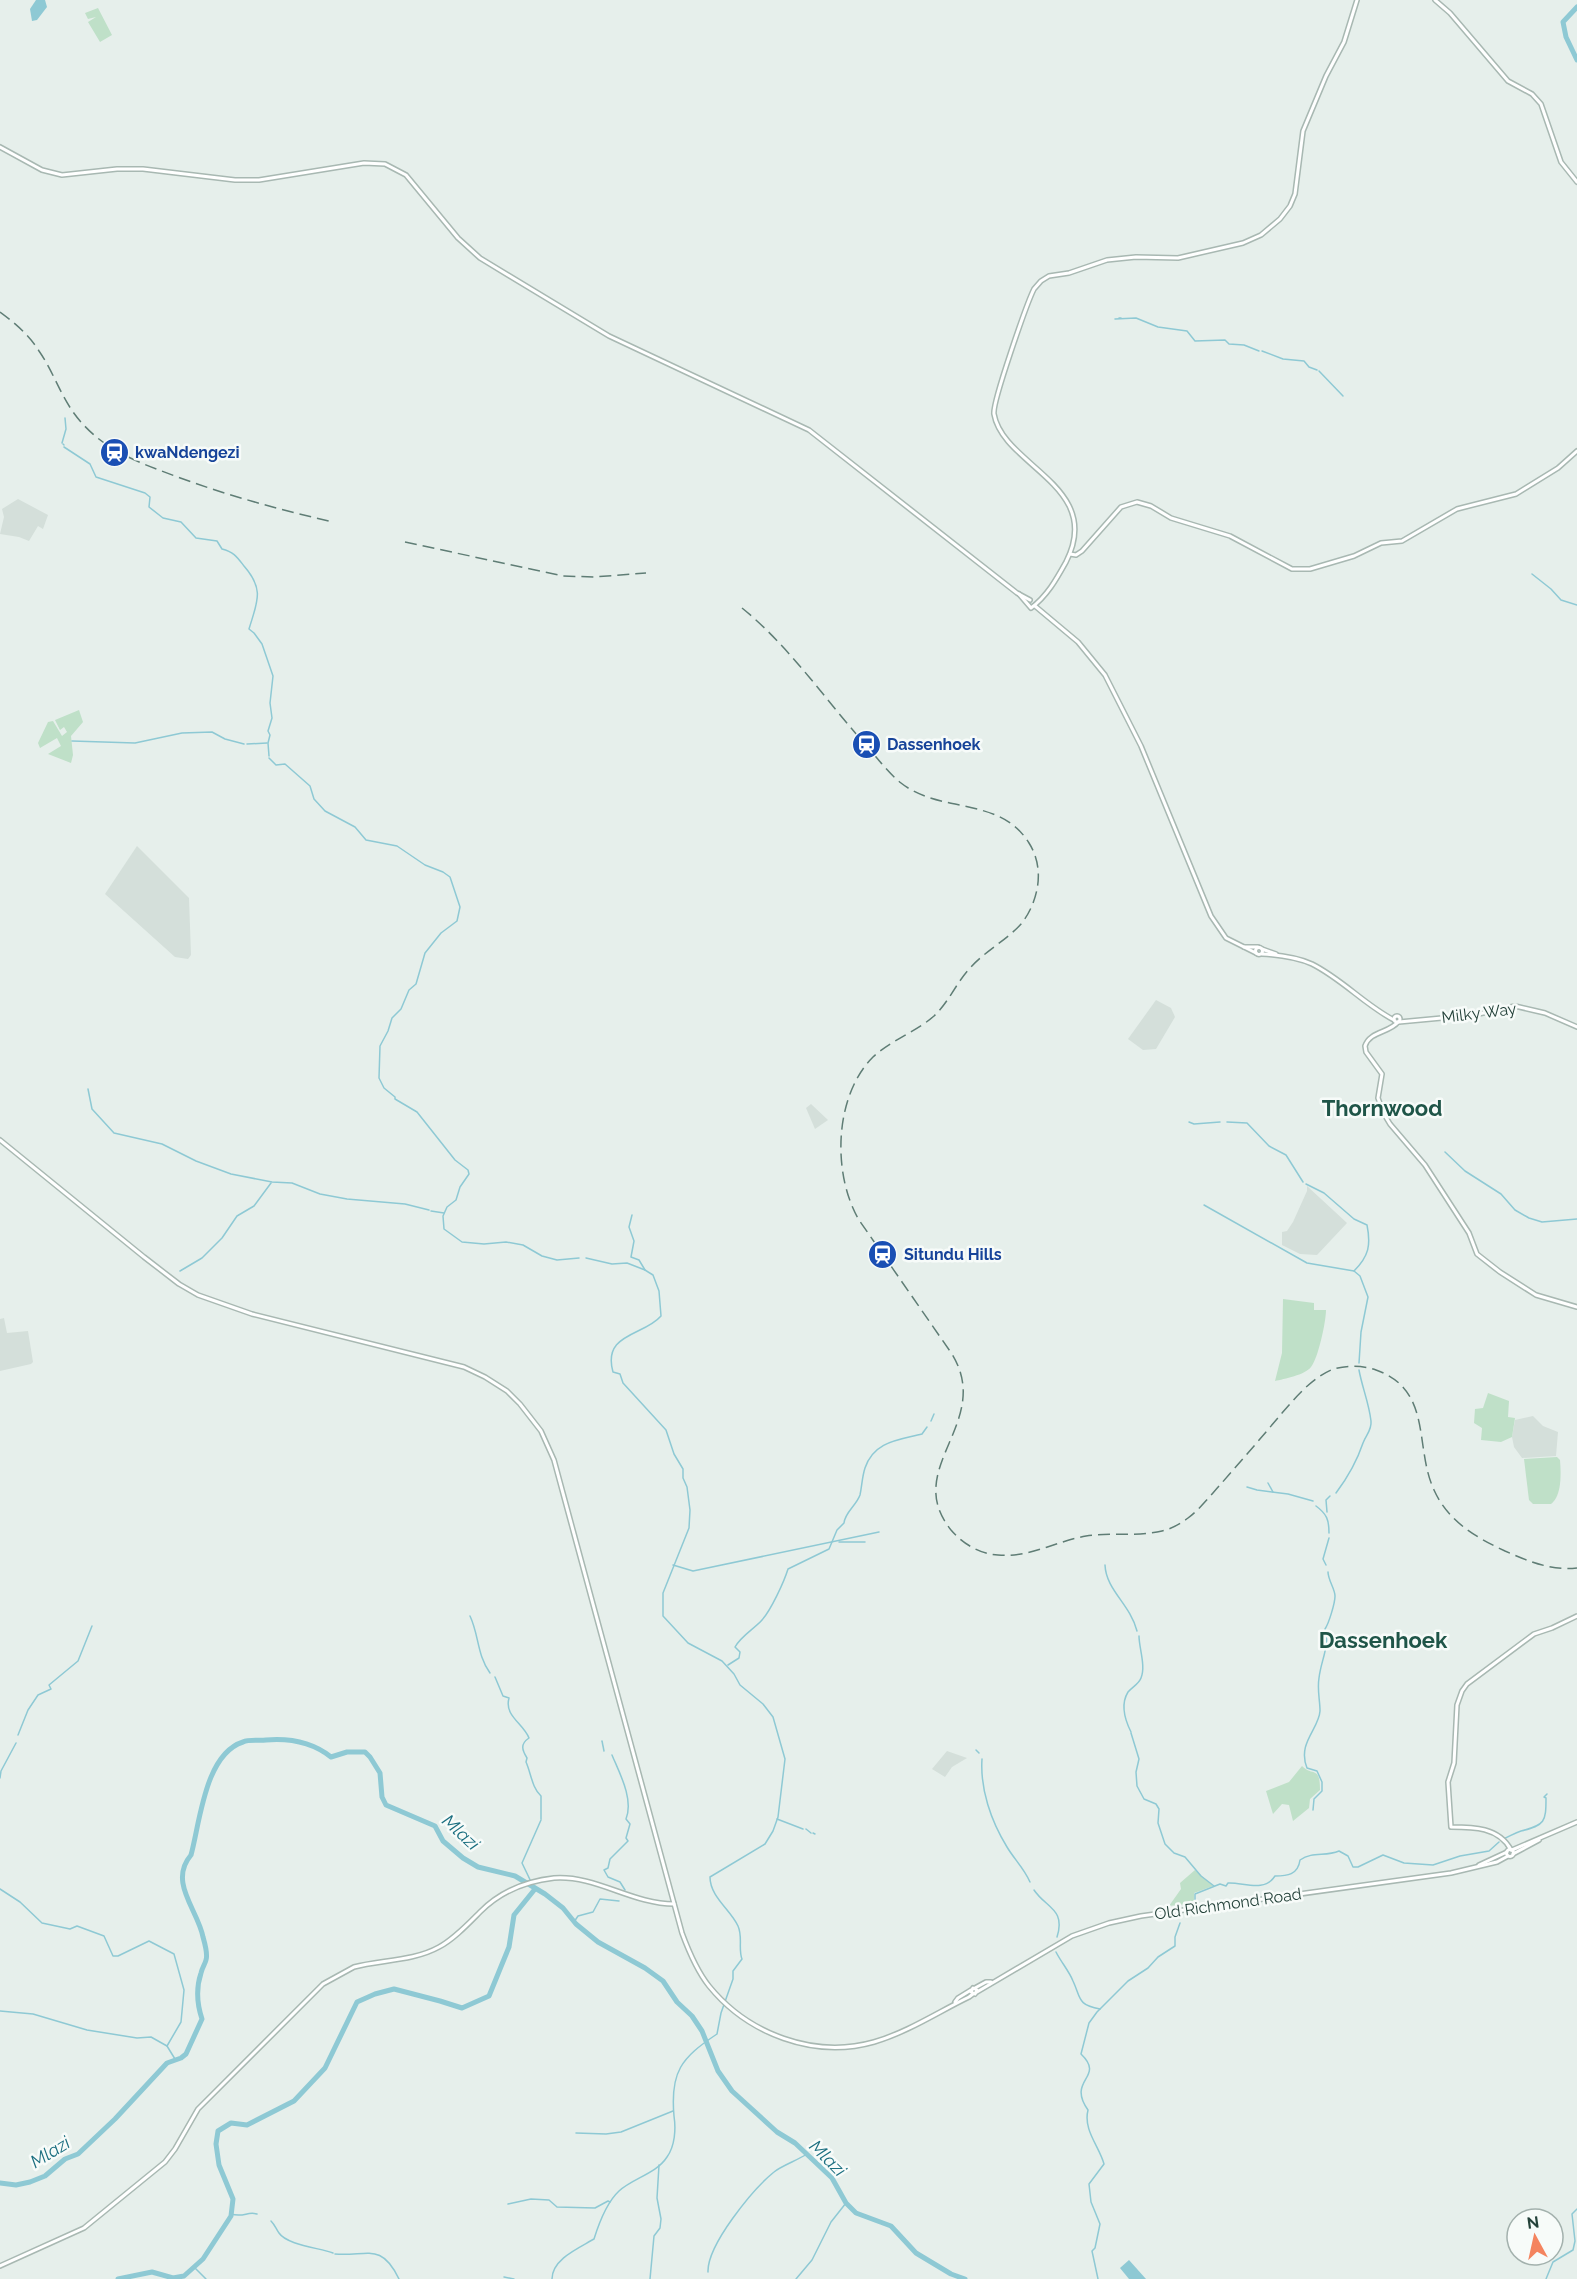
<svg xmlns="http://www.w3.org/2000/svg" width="1577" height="2279" viewBox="0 0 1577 2279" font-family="Raleway,sans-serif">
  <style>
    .built { fill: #d4dfda }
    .green { fill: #bfe0c8 }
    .water { fill: #8ec9d4 }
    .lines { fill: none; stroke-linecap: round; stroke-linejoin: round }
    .stream { stroke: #8ec9d4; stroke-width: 1.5 }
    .river { stroke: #8ec9d4; stroke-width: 5 }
    .tertiary-casing { stroke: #a8b8b2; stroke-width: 6 }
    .tertiary { stroke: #fff; stroke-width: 3 }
    .rail { stroke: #5f7d75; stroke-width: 1.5; stroke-dasharray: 12 6; stroke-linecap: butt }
    .labels { text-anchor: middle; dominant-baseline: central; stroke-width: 5; stroke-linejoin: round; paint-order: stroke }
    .transit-label { font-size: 16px; font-weight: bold; fill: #164399; stroke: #f7fbf9; text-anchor: start }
    .street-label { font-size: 16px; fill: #24423a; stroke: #f7fbf9 }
    .water-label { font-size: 18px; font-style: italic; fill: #1c6f80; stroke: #f7fbf9 }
    .district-label { font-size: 22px; font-weight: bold; fill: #1f5548; stroke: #f7fbf9 }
  </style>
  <rect width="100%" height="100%" fill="#e6efeb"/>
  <g class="built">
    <polygon points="18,499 48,515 43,529 38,526 29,541 19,537 0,534 4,517 2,509"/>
    <polygon points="137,846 189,898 191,955 188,959 175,957 105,894"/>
    <polygon points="1156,1000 1171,1008 1175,1017 1156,1049 1143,1050 1128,1039"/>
    <polygon points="811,1104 828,1120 815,1129 806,1108"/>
    <polygon points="1307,1186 1347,1223 1317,1255 1300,1254 1282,1245 1282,1232 1287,1231 1293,1222 1307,1191"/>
    <polygon points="4,1318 7,1333 28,1331 33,1362 31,1364 0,1371 0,1319"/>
    <polygon points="1533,1416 1543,1426 1558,1432 1556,1456 1522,1458 1514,1447 1512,1437 1515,1420"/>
    <polygon points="947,1751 967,1758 952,1767 945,1777 932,1769"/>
  </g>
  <g class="green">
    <polygon points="98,8 112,35 100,42 88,22 96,17 88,19 85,13"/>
    <polygon points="79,710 83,722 71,736 73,755 71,763 48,754 61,746 57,738 40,748 38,743 48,722 53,721 62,736 67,732 64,727 60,730 55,720"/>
    <path d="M1283,1299L1314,1303V1310H1326C1326,1322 1318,1359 1311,1367C1305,1375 1284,1379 1275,1381L1282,1353Z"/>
    <polygon points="1488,1393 1509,1401 1508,1417 1515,1418 1512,1437 1501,1442 1481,1440 1482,1428 1474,1423 1475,1409 1483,1408"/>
    <path d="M1557,1457L1560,1460C1561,1473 1562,1496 1551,1504H1533L1529,1500L1524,1459Z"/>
    <path d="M1302,1766C1313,1777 1320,1765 1320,1790L1310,1799L1309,1808L1293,1821L1289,1805L1282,1804L1273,1814L1266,1791L1289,1782Z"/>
    <polygon points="1195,1870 1213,1886 1194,1893 1194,1903 1169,1906 1181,1889 1180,1883"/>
  </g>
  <g class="water">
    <polygon points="36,0 45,0 47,7 37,20 32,21 30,9"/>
    <polygon points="1129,2260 1146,2279 1129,2279 1120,2268"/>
  </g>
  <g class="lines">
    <g class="stream">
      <polyline points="1119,318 1121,318"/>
      <polyline points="1115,319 1136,318 1158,327 1187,331 1195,341 1225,340 1229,344 1244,345 1259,351"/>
      <polyline points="1262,351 1283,359 1304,361 1309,367 1317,370"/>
      <polyline points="1319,371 1343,396"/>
      <polyline points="62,443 66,429 65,418"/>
      <polyline points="63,444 64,445"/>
      <path d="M64,447L90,464L96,477L145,493L150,497L149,507L163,518L181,522L196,538L217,541L222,549C234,552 237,557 244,566C265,590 257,602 249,629L254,633L262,644L273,676L270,703L272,718L268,731L270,735L268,743L269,756"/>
      <polyline points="1532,574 1551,589 1561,600 1577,605"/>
      <polyline points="72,741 135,743 182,733 212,732 225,739 244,744"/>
      <polyline points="247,744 267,743"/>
      <polyline points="269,758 276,765 285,764 310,786 314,799 325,811 355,827 366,840 397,846 425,865 443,872 450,877 460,907 457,921 441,933 425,953 416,984 409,990 401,1009 392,1018 388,1031 380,1046 379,1078 384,1088 395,1097 395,1099 417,1112 455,1160 468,1170 469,1174 460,1187 456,1200 447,1207 443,1216 444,1229 462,1242 484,1244 506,1242 523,1245 542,1256 557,1260 579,1258"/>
      <polyline points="88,1089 92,1109 114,1133 162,1144 196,1161 231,1174 272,1182 292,1183 320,1194 347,1199 405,1204 429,1210"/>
      <polyline points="1189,1122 1194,1124 1220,1122"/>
      <polyline points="1227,1122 1247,1123 1269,1146 1286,1155 1303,1182"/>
      <polyline points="1445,1152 1465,1171 1501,1194 1515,1210 1529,1218 1542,1222 1577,1219"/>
      <path d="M1306,1184L1324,1193L1354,1219L1367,1225C1371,1245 1369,1256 1354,1271"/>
      <polyline points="1204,1205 1307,1263 1354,1271 1360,1276 1368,1297 1361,1332 1359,1363"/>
      <polyline points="431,1211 444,1213"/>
      <polyline points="586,1258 612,1264 627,1263 645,1270"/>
      <polyline points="180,1271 202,1258 222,1238 237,1216 254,1206 271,1183"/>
      <polyline points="931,1421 934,1414"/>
      <polyline points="1268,1483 1273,1492"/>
      <polyline points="1247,1487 1257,1490 1288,1494 1313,1501"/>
      <path d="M1336,1493C1348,1477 1357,1461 1363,1443C1366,1435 1372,1430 1371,1421C1369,1403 1362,1387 1359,1370"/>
      <path d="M1316,1506C1327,1514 1329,1520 1329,1533"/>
      <polyline points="1327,1512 1326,1500 1330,1496"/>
      <polyline points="839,1542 865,1542"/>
      <polyline points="673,1565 693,1571 879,1532"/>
      <path d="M1105,1565C1106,1590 1130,1604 1137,1631"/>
      <polyline points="1326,1565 1323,1559 1329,1538"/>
      <path d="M470,1616C479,1635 477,1655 490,1673"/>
      <path d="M728,1665L739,1658L740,1652L735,1647C741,1636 754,1629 762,1620C771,1610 784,1582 788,1569L829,1549L837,1530L844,1523C845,1512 856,1506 860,1495C862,1486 862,1477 865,1468C874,1441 899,1440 922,1434L927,1427"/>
      <path d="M495,1677L503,1696L509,1698C504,1716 523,1723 529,1738C520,1744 522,1750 527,1758L526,1762C531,1773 532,1788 541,1796V1819"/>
      <path d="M1131,1732C1125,1720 1120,1705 1128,1692C1132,1687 1139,1684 1141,1678C1146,1666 1139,1648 1139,1636"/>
      <polyline points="1131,1733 1139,1759 1136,1772 1137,1786 1144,1799 1156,1804 1159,1809 1158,1823 1165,1844 1174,1853 1185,1857 1201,1876 1214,1886"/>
      <polyline points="18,1735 28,1710 38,1695 51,1689 49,1685 78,1661 92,1626"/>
      <polyline points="602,1741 604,1751"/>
      <polyline points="976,1750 979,1753"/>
      <path d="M612,1755C619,1772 634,1799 626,1819L630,1824L626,1838L628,1841L610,1859L608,1868L604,1870L608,1877L620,1882L625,1890"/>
      <path d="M982,1759C980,1789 991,1821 1007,1847C1014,1859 1024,1868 1030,1882"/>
      <polyline points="0,1778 1,1771 16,1743"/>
      <path d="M1313,1810L1314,1799L1322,1791V1782L1317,1771L1307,1768C1297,1743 1319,1729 1320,1711C1320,1700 1317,1690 1319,1678C1321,1660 1330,1646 1325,1629C1329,1623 1335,1603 1335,1596C1335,1589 1328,1580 1328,1572"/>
      <polyline points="777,1819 803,1829"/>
      <polyline points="806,1829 811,1833"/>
      <polyline points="813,1833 815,1834"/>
      <path d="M1503,1839C1509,1837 1514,1833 1521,1831C1545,1825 1546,1822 1546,1798L1544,1797L1547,1794"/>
      <polyline points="534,1888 522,1863 541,1820"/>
      <polyline points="0,1889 20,1902 42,1923 70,1929 77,1926 104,1936 113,1956 118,1956 149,1941 174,1954 184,1990 181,2022 167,2046"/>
      <path d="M1034,1890C1046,1908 1066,1909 1057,1937"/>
      <path d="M1195,1903V1894L1220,1884L1226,1886L1228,1883C1243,1882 1264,1893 1275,1876C1287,1876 1298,1875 1300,1860C1313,1851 1325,1857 1339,1851L1348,1856L1353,1867H1358L1383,1855L1404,1863L1433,1865L1460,1856L1489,1851L1499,1842"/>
      <polyline points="574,1922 578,1916 593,1912 600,1899 619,1901"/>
      <path d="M1056,1952C1061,1962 1069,1971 1073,1981C1081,1998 1077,2005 1100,2009"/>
      <polyline points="0,2011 33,2014 87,2030 137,2038 151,2037 167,2046 175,2059"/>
      <polyline points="576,2133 606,2134 621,2132 673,2111"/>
      <polyline points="508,2204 531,2199 549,2200 557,2207 595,2208 608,2201 610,2202"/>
      <path d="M231,2214C244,2218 247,2211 257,2214"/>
      <path d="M271,2221C275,2225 276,2229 279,2233C287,2245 320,2248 333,2253"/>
      <path d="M335,2254C366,2257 381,2241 399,2279"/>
      <polyline points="194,2267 206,2279"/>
      <path d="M708,2272C707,2245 753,2189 774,2172C781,2166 798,2160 807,2154"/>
      <polyline points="504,2277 514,2279"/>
      <path d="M552,2279C552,2259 579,2248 594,2239C599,2223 606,2203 619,2191C633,2178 656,2174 667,2157C675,2146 676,2129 674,2116C670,2072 681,2058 717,2034L721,2013L733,1979V1971L742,1959C738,1949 743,1937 738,1926C731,1910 710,1897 710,1877L765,1844L773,1831L778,1817L785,1759L773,1717L763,1704L740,1685L734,1674L722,1661L688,1643L663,1616V1593L689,1528L690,1510L687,1487L683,1478V1469L674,1454L666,1430L623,1383L620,1374L613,1372C602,1333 644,1336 661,1316L659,1291L653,1275L645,1270L639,1260L631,1257L634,1241L629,1227L632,1215"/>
      <polyline points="650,2279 654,2236 660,2228 661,2219 657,2198 659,2165"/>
      <polyline points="796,2279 812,2260 831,2222 846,2203"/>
      <path d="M1098,2279L1092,2251L1095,2248L1100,2224L1091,2202L1089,2184L1104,2164C1099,2146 1083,2130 1088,2110C1066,2079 1106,2078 1081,2054L1089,2023L1097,2012L1128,1981L1148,1968L1158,1957L1175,1946V1937L1180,1923"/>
      <polyline points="1546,2279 1553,2262 1573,2250 1575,2241 1572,2214 1577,2209"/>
    </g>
    <g class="river">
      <polyline points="1577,7 1563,22 1566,37 1577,60"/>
      <path d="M0,2183L16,2185L30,2182L45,2176L65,2159L78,2154L115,2119L167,2063L181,2058L186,2054L202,2019C197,2004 196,1988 201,1973C202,1968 205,1964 206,1960C208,1954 205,1944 203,1937C198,1910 168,1882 191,1855C200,1822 205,1754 243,1742C249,1739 259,1741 266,1740C290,1738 312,1742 331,1757L347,1752H365L370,1757L380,1773L382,1797L386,1805L435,1826L443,1841L463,1858L478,1867L515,1876L545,1894L563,1908L576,1924L598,1942L645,1968L663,1981L677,2002L692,2016L702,2031L718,2071L732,2091L777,2132L795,2143L832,2178L846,2203L856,2213L891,2226L916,2253L951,2274L965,2279"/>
      <polyline points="118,2279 152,2272 173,2278 184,2276 203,2259 231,2216 233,2199 219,2165 216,2144 218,2131 231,2123 247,2125 294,2101 325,2068 357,2002 375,1994 394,1989 440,2001 462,2008 489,1996 509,1947 514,1915 535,1889"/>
    </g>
    <defs>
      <g id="tertiary">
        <polyline points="1435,0 1450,13 1508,81 1532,94 1541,104 1561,162 1577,182"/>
        <polyline points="0,147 42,170 62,175 117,169 143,169 235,180 259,180 364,163 385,164 406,175 458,238 480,258 609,336 809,430 1017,593 1030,600"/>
        <polyline points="1070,554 1076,555 1082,551 1121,507 1137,502 1151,506 1171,518 1230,536 1292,569 1310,569 1354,556 1381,543 1402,541 1457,509 1516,494 1558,468 1577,451"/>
        <path d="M1019,594L1031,608C1047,596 1056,580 1066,562C1105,486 1003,466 994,414C992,403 1027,303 1034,289L1041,281L1049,276L1069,273L1107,260L1136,257L1178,258L1243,243L1261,235L1280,219L1290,206L1295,194L1303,131L1326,76L1344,42L1357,0"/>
        <polyline points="1035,606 1078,642 1105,675 1141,746 1211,916 1226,938 1256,953"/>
        <polyline points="1244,947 1258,947"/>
        <circle cx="1259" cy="951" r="3.5"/>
        <polyline points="1262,949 1276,954"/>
        <path d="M1262,954C1279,955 1296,957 1312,964C1342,979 1365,1005 1394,1020"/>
        <circle cx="1397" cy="1019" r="3"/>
        <path d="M1398,1022C1389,1033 1370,1031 1365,1046L1366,1052L1382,1074L1378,1098L1384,1114L1390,1124L1425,1165L1469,1233L1477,1254L1500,1272L1536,1295L1577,1307"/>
        <polyline points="1399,1022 1474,1015 1515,1006 1545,1013 1577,1027"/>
        <path d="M0,1140L144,1257L179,1284L198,1295L252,1314L464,1367L485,1377L507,1391L520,1404L541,1431L554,1460L682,1933C689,1952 697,1971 709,1986C748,2034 814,2059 874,2042C908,2032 938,2012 969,1997L973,1994"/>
        <circle cx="1510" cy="1853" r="3.5"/>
        <path d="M1511,1850C1499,1827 1473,1827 1451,1827L1448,1782L1454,1763L1457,1705L1462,1691L1467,1684L1534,1634L1552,1628L1577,1616"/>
        <polyline points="1512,1850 1577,1822"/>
        <polyline points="1513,1854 1539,1840"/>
        <polyline points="1479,1865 1507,1852"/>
        <polygon points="973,1988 977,1990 975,1994 971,1992"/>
        <polyline points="975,1988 986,1982 991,1982"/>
        <polyline points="977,1992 1072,1936 1109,1923 1141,1916 1451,1873 1497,1862 1508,1856"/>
        <polyline points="955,2002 958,1998 971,1990"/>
        <path d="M0,2266L84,2228L165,2162L175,2149L198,2109L323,1984L354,1967C381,1960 414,1961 439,1947C454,1939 468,1924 480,1912C500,1892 527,1881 554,1878C596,1875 632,1904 674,1904"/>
      </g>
    </defs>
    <use href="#tertiary" class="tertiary-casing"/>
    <use href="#tertiary" class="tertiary"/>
    <g class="rail">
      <path d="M0,312C15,323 29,335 39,351C55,374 62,401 81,422C106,451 140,463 175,476C226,495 277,509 329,521"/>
      <polyline points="405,542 563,576 594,577 646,573"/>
      <path d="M742,608C788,645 825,699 864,743C876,756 887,772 901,783C940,814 1000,796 1029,843C1045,868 1039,900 1022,923C1007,940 985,951 970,968C956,983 949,1002 934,1016C916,1032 891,1040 873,1057C834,1096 832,1174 859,1220L952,1354C994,1423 901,1468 951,1530C963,1544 980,1554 998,1555C1029,1558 1057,1541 1086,1536C1111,1532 1137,1537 1162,1531C1171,1529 1180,1524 1188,1518C1200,1509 1210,1496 1220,1485C1241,1461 1262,1437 1282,1413C1296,1397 1311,1379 1331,1370C1345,1365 1362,1365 1376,1370C1433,1390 1414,1447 1434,1490C1448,1521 1475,1537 1505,1551C1528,1561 1551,1571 1577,1568"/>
    </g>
  </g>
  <defs>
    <symbol id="station-disc" viewBox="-11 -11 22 22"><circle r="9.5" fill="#1a4fb4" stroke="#f7fbf9"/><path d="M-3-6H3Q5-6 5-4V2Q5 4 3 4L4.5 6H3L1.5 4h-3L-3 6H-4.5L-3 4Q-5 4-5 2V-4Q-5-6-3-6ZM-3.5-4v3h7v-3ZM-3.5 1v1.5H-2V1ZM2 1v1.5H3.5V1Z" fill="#fff"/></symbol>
  </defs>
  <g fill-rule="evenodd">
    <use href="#station-disc" x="98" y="436" width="33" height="33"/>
    <use href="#station-disc" x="850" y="728" width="33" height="33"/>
    <use href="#station-disc" x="866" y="1238" width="33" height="33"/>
  </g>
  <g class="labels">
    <g class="transit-label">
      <text x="135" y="452">kwaNdengezi</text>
      <text x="887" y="744">Dassenhoek</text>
      <text x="904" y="1254">Situndu Hills</text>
    </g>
    <g class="street-label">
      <text transform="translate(1479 1013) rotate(-7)">Milky Way</text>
      <text transform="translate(1228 1904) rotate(-8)">Old Richmond Road</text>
    </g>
    <g class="water-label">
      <text transform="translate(461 1832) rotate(43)">Mlazi</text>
      <text transform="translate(50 2152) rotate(-32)">Mlazi</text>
      <text transform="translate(828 2158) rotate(45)">Mlazi</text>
    </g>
    <g class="district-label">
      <text x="1382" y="1108">Thornwood</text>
      <text x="1383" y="1640">Dassenhoek</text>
    </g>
  </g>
  <g transform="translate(1535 2237) rotate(352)"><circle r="28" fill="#f7fbf9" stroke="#a3b1ad" stroke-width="1.5"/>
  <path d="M0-4.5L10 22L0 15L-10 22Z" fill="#f4845f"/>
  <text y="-9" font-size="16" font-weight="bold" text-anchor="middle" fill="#24423a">N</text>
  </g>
</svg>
